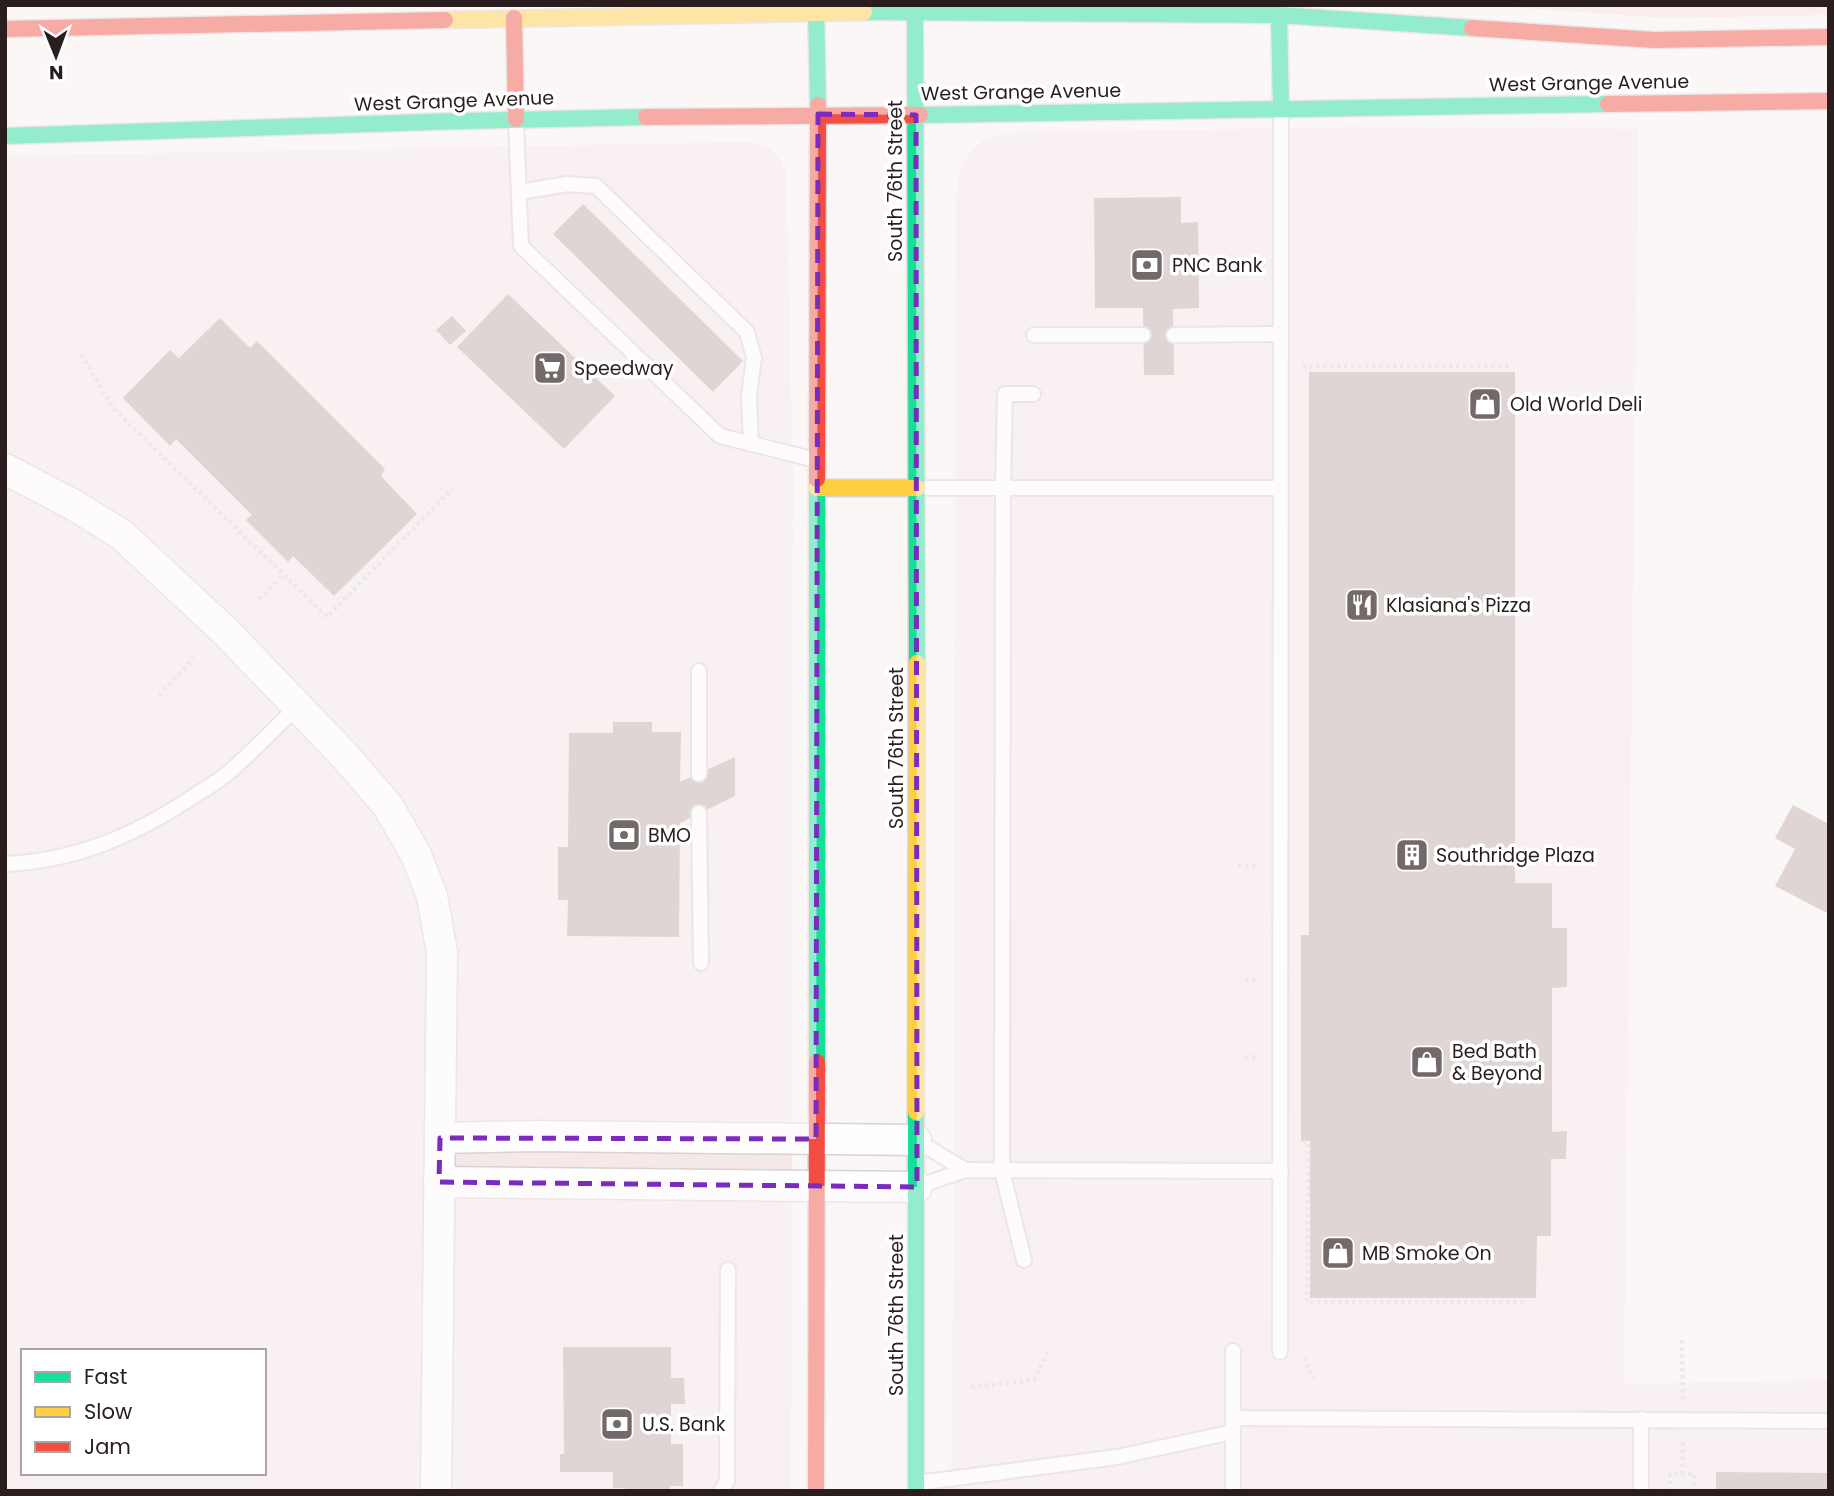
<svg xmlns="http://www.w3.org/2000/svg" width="1834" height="1496" viewBox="0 0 1834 1496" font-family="Poppins,sans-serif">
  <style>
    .built { fill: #f5e8e8; fill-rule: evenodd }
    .green { fill: #f9dfdf }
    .building { fill: #bdabab }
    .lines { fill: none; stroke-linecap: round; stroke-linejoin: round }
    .lane-casing { stroke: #dad1d1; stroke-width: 18 }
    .street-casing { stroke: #dad1d1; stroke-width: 33 }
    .fast-casing { stroke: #dad1d1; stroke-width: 19 }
    .slow-casing { stroke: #dad1d1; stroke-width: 19 }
    .jam-casing { stroke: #dad1d1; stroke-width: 19 }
    .path { stroke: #d8d7d7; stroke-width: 4.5; stroke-dasharray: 3.5 3.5; stroke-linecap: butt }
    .lane { stroke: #fefefe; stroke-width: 14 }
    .street { stroke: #fefefe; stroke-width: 30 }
    .fast { stroke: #16e098; stroke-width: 16 }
    .slow { stroke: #ffcf43; stroke-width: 16 }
    .jam { stroke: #f24e42; stroke-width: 16 }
    .marked { fill: none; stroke: #7b2cbf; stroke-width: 5; stroke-dasharray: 14 9; stroke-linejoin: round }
    .labels { text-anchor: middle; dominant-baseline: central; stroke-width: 7; stroke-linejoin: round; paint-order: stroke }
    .street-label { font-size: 19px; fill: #2a1d1d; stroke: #fff }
    .poi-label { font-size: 19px; fill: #2a1d1d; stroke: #fff; text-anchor: start }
  </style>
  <rect width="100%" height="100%" fill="#fbf7f7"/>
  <g class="built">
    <polygon points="1350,127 1638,129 1624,1384 1829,1380 1829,1491 951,1491 954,1214 956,200 959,172 969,154 985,139 1003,133"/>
    <path d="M749,142L761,145L771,150L782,162L786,174L793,478L791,1491H5V156ZM23,1351H264V1473H23Z"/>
  </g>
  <polygon class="green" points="1477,5 1829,5 1829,15 1666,18"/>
  <g class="building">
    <polygon points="1181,197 1181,223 1198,222 1199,308 1173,309 1174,375 1144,375 1143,308 1095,308 1094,198"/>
    <polygon points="583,204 743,361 713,392 553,234"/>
    <polygon points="508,294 615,396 564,449 457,347"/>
    <polygon points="452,316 466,331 450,345 436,330"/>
    <polygon points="220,318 250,348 257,341 385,469 381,476 417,514 334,596 293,556 288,562 246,520 252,515 176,439 170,446 123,398 170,350 179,358"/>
    <polygon points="1309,372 1515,372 1515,883 1552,883 1552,928 1567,928 1567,987 1552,988 1552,1132 1567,1131 1566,1159 1551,1159 1551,1236 1537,1236 1536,1298 1310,1298 1310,1141 1301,1141 1301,935 1309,935"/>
    <polygon points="613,722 652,722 652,732 681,732 680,782 735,757 735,796 680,823 679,937 567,936 568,900 558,900 558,847 568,847 569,733 613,733"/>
    <polygon points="1793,805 1829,824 1827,831 1829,832 1829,914 1775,886 1795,849 1775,838"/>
    <polygon points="563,1347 671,1347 671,1378 684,1378 685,1404 671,1404 671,1444 683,1444 683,1486 670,1486 670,1491 625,1491 625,1488 613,1488 613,1472 560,1472 560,1454 564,1454"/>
    <polygon points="1716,1472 1829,1473 1829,1491 1716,1491"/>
  </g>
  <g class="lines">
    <defs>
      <g id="lane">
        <polyline points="516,123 521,246 720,436 816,460"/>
        <polyline points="519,192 568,184 596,186 747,332 754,358 749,396 751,444"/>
        <polyline points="1034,335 1143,335"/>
        <polyline points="1174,335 1281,334"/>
        <polyline points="918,488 1281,488"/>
        <polyline points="699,774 699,671"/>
        <polyline points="699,813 701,963"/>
        <path d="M5,864C75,861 133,836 191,798C203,790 216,783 227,774C251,753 274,729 297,707"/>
        <polyline points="919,1142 965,1170"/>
        <polyline points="917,1187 965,1170 1281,1171"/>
        <polyline points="1024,1260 1002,1171 1003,488 1005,394 1033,394"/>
        <polyline points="1233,1351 1233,1491"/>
        <polyline points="1280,1352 1281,111"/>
        <polyline points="1233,1418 1829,1421"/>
        <polyline points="1641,1419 1641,1491"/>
        <polyline points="918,1483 1117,1457 1233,1432"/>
        <polyline points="721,1491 727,1481 728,1270"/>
      </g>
      <g id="street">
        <polyline points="5,469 74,505 122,535 226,632 345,756 388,806 416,855 432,896 442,952 436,1491"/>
        <polyline points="440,1138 538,1136 916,1140"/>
        <polyline points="439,1182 917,1187"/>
      </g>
      <g id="fast">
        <polyline points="816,5 818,105"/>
        <polyline points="915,5 917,663"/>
        <polyline points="864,12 1279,15 1472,28"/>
        <polyline points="1279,15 1281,108"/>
        <polyline points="920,115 1608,104"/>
        <polyline points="5,136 461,121 646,117"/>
        <polyline points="817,1062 817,479"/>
        <polyline points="916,1491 916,1112"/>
      </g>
      <g id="slow">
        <polyline points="445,20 864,12"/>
        <polyline points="817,488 917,488"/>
        <polyline points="916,1112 917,663"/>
      </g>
      <g id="jam">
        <polyline points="514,18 516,119"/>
        <polyline points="1472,28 1654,40 1829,37"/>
        <polyline points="5,29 445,20"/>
        <polyline points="1608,104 1829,101"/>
        <polyline points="646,117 920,115"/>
        <polyline points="817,479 818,105"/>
        <polyline points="816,1491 817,1062"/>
      </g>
    </defs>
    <use href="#lane" class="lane-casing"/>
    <use href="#street" class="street-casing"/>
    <use href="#fast" class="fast-casing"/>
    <use href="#slow" class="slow-casing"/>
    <use href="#jam" class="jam-casing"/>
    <g class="path">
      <polyline points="81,355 114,409 327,617 452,489"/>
      <polyline points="1305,369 1305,366 1511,366"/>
      <polyline points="259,599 283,575"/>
      <polyline points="159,695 194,658"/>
      <polyline points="1238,866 1258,866"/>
      <polyline points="1245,980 1258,980"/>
      <polyline points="1245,1057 1259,1057"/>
      <polyline points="1303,1142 1308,1142 1307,1302 1527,1302"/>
      <polyline points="1682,1340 1683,1399"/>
      <polyline points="1304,1358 1314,1379"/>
      <polyline points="971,1387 1034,1380 1048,1350"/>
      <polyline points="1682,1474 1683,1442"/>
      <polyline points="1670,1491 1670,1474 1694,1474 1694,1491"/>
    </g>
    <use href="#lane" class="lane"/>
    <use href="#street" class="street"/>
    <use href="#fast" class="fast"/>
    <use href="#slow" class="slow"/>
    <use href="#jam" class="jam"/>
  </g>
  <path d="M0 0H1834V1496H0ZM818,114L916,115L917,1187L439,1182L440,1138L816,1139Z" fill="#fbf7f7" fill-opacity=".55" fill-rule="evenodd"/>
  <path class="marked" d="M818,114L916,115L917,1187L439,1182L440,1138L816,1139Z"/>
  <defs>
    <symbol id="bank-square" viewBox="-11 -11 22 22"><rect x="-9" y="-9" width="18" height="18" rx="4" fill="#736969" stroke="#fff"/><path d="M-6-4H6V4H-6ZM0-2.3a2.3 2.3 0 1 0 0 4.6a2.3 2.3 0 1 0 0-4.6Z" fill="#fff"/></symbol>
    <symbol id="supermarket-square" viewBox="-11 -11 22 22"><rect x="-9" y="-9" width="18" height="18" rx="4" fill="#736969" stroke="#fff"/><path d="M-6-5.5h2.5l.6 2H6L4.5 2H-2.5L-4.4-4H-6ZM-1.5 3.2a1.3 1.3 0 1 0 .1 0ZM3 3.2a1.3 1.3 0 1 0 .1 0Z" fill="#fff"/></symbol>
    <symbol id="shop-square" viewBox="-11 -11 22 22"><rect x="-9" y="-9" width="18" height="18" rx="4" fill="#736969" stroke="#fff"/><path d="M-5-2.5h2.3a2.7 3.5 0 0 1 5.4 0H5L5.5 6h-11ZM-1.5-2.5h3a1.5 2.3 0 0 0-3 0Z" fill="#fff"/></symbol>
    <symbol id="restaurant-square" viewBox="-11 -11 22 22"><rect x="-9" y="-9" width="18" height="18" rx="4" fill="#736969" stroke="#fff"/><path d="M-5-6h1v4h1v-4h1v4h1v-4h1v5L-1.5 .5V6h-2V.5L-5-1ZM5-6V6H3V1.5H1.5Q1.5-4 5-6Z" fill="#fff"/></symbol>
    <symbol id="building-square" viewBox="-11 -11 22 22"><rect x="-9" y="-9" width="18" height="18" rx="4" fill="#736969" stroke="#fff"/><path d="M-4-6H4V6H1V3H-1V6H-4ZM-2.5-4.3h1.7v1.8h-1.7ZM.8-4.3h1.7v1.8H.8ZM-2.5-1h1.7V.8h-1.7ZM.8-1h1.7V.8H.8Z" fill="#fff"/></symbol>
  </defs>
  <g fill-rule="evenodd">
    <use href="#bank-square" x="1128" y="246" width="38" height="38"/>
    <use href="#supermarket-square" x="531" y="349" width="38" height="38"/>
    <use href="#shop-square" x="1466" y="385" width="38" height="38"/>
    <use href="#restaurant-square" x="1343" y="586" width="38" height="38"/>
    <use href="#bank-square" x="605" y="816" width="38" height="38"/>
    <use href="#building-square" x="1393" y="836" width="38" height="38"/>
    <use href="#shop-square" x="1408" y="1043" width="38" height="38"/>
    <use href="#shop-square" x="1319" y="1234" width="38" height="38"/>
    <use href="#bank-square" x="598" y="1405" width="38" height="38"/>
  </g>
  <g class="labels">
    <g class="street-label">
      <text transform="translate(1589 83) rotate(-1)">West Grange Avenue</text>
      <text transform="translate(1021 92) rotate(-1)">West Grange Avenue</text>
      <text transform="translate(454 101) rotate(-2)">West Grange Avenue</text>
      <text transform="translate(895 181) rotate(-90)">South 76th Street</text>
      <text transform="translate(896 748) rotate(-90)">South 76th Street</text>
      <text transform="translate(896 1315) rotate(-90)">South 76th Street</text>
    </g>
    <g class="poi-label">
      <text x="1172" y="265">PNC Bank</text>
      <text x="574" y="368">Speedway</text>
      <text x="1510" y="404">Old World Deli</text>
      <text x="1386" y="605">Klasiana's Pizza</text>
      <text x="648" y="835">BMO</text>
      <text x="1436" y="855">Southridge Plaza</text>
      <text x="1452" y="1051">Bed Bath<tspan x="1452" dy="22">&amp; Beyond</tspan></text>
      <text x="1362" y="1253">MB Smoke On</text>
      <text x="642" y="1424">U.S. Bank</text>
    </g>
  </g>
  <rect width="1834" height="1496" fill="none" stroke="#2a1d1d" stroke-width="14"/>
  <rect x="21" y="1349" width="245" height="126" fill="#ffffff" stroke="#aaa5a5" stroke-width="2"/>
  <rect x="35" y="1372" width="35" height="10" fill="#16e098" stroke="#aaa5a5" stroke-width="2"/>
  <text x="84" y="1384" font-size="21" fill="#2a1d1d">Fast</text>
  <rect x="35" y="1407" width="35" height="10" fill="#ffcf43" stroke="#aaa5a5" stroke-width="2"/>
  <text x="84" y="1419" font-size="21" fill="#2a1d1d">Slow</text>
  <rect x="35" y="1442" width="35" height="10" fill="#f24e42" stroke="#aaa5a5" stroke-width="2"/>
  <text x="84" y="1454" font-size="21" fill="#2a1d1d">Jam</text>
  <g transform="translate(56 56) rotate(179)" stroke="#ffffff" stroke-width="5" paint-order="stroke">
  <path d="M0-5L12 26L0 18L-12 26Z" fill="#2a1d1d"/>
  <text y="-10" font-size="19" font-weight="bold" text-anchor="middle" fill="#2a1d1d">N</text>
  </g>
</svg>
